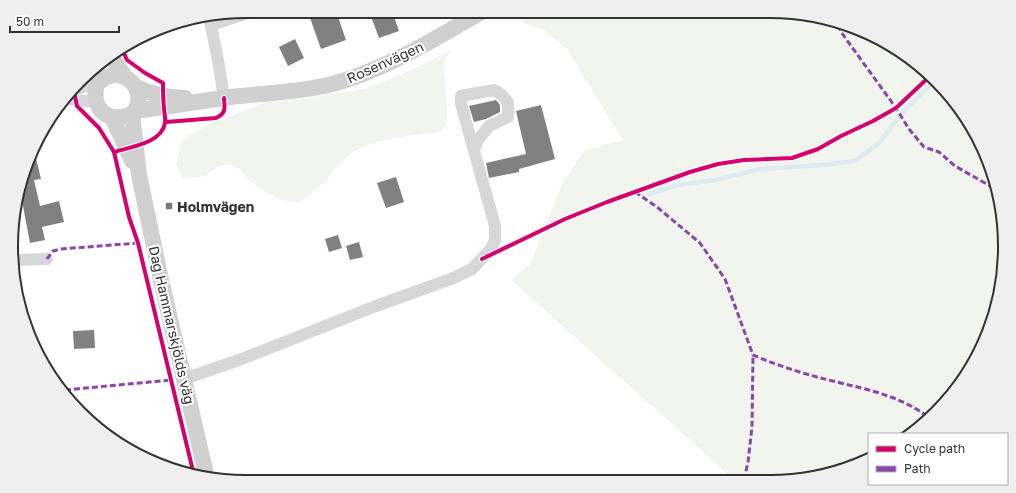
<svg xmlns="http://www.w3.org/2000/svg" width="1016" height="493" viewBox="0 0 1016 493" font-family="'Golos Text',sans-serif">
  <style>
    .green { fill: #f1f5ed }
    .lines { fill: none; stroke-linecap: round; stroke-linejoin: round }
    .stream { stroke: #ddebf3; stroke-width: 4.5 }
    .building { fill: #818181 }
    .street { stroke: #d7d7d7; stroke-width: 12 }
    .secondary { stroke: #d0d0d0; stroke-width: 16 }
    .quiet { stroke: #8e44ad; stroke-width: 3; stroke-dasharray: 6 3; stroke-linecap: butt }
    .cycleway-casing { stroke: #fff; stroke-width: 6 }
    .cycleway { stroke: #d6006c; stroke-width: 4 }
    .poi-dot { fill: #7a7a7a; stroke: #fff; stroke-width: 1.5 }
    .labels { text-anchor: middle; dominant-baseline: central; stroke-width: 4; stroke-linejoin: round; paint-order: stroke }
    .street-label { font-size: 14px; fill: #333; stroke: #fff }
    .poi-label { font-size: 14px; font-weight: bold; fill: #333; stroke: #fff; text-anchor: start }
    .rim { fill: none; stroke: #333; stroke-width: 2 }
  </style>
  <rect width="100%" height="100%" fill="#fff"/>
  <g class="green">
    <polygon points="525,11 770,11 860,29 936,80 987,157 1005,247 987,337 956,390 912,434 869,434 869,459 859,464 800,480 731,480 719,466 511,280 530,264 562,184 585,150 623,140 567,49 542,29 523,23"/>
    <polygon points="451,50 443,64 446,83 447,124 440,132 399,137 377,142 362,147 351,153 334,169 326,181 299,203 278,199 264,191 249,180 240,169 228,164 220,166 202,177 182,178 176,163 182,140 209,124 267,102 311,98 363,89 388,80 414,69"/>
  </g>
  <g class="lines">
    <polyline class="stream" points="649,194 678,185 715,180 761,169 823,165 855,161 879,143 903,112 935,80"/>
  </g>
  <g class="building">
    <polygon points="320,11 336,11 346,40 321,49 309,15"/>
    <polygon points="369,11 392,11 399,31 379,38"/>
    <polygon points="295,39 304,58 288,66 279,47"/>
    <polygon points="496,100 500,105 500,112 486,119 474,122 469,106"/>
    <polygon points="541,105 555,159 519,169 519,172 489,178 486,163 526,154 516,111"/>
    <polygon points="35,154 41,179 34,180 40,206 59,201 64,222 42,227 45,240 30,243 22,201 20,201 18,194"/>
    <polygon points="396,177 404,202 386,208 377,183"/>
    <polygon points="338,235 342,248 329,252 325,239"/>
    <polygon points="359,242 363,257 350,260 346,246"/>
    <polygon points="94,330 95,348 74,349 73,331"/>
  </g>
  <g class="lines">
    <g class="street">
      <polyline points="209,17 218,60 224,98"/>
      <polyline points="211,25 254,11"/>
      <polyline points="76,89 97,84"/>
      <polyline points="67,99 96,102"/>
      <polyline points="14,260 47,259"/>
      <polyline points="184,379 239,360 376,306 451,279 472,269 491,249 495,240 495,226 461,104 461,96 494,90 501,94 508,102 508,117 489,126 478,140 474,150"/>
    </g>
    <g class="secondary">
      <polyline points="111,56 125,77"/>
      <path d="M113,75C134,74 147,98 132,114C126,116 119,118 113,117C97,114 93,98 97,84L106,77Z"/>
      <path d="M136,87C153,95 167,97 185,98"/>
      <path d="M135,111C167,107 199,101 231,97C266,93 303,92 336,83C389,68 436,38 483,11"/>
      <polyline points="132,114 139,175 161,280 206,474"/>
      <polyline points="112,117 132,161"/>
    </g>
    <g class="quiet">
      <polyline points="838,25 841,32 896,108 909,129 924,147 939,152 955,166 992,187 994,194"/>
      <path d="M635,192L657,207L700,243L725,279L753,355C774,364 795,371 817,377C853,387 899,393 929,418"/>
      <polyline points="47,259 53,251 61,249 138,243"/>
      <polyline points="65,390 171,380"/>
      <polyline points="744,480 748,462 752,427 753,355"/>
    </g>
    <defs>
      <g id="cycleway">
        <polyline points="74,91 77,106 99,128 114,152 129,217 138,243 193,471"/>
        <path d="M166,122L216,118C226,113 225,109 224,98"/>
        <path d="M114,152C130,147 162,143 165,123C166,118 164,113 164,108C163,99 163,91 163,83L145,73L127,60L122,49"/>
        <polyline points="482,259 565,219 607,202 690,172 718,164 744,160 792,158 818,149 841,136 873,121 896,108 930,76"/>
      </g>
    </defs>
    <use href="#cycleway" class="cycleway-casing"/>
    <use href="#cycleway" class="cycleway"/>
  </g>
  <rect class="poi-dot" x="165" y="202" width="8" height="8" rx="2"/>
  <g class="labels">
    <g class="street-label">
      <text transform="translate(385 62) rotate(-24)">Rosenvägen</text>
      <text transform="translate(172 325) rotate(77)">Dag Hammarskjölds väg</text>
    </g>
    <g class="poi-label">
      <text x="177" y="206">Holmvägen</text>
    </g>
  </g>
  <path d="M0 0H1016V493H0ZM246 18H770A228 228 0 0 1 998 246V247A228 228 0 0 1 770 475H246A228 228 0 0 1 18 247V246A228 228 0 0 1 246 18Z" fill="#efefef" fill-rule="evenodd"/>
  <path class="rim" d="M246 18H770A228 228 0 0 1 998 246V247A228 228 0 0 1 770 475H246A228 228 0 0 1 18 247V246A228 228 0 0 1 246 18Z"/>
  <rect x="868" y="433" width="140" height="52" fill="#ffffff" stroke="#adadad"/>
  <rect x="876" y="446" width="20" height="6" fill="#d6006c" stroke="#adadad"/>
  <text x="904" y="453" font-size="12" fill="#333333">Cycle path</text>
  <rect x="876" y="466" width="20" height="6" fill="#8e44ad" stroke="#adadad"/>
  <text x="904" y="473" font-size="12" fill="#333333">Path</text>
  <path d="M10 26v6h109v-6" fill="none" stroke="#333333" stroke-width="2"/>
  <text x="16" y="26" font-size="12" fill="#333333" stroke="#ffffff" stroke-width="3" paint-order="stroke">50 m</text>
</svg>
